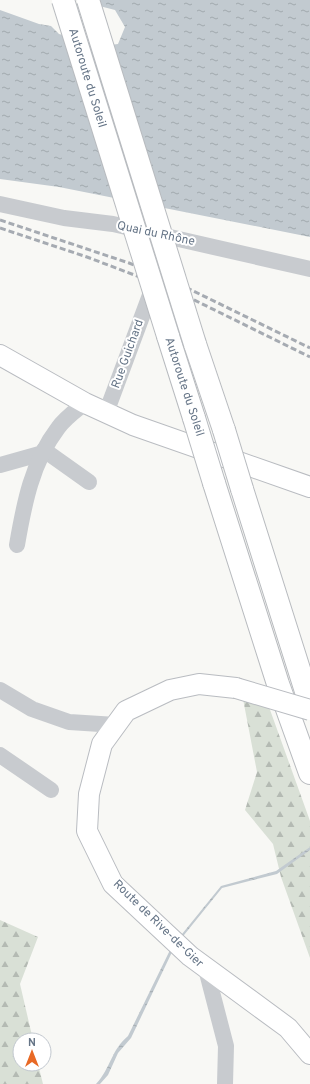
<svg xmlns="http://www.w3.org/2000/svg" width="310" height="1084" viewBox="0 0 310 1084" font-family="Overpass,sans-serif">
  <style>
    .forest { fill: url(#forest-firs) }
    .water { fill: url(#water-ripples) }
    .lines { fill: none; stroke-linecap: round; stroke-linejoin: round }
    .major-casing { stroke: #b9bcc1; stroke-width: 22 }
    .highway-casing { stroke: #b8bbbf; stroke-width: 24 }
    .minor { stroke: #c8cbcf; stroke-width: 16 }
    .major { stroke: #fff; stroke-width: 20 }
    .highway { stroke: #fff; stroke-width: 22 }
    .rail { stroke: #a6abb2; stroke-width: 3; stroke-dasharray: 6 3; stroke-linecap: butt }
    .major-bridge-casing { stroke: #b9bcc1; stroke-width: 22; stroke-linecap: butt }
    .highway-bridge-casing { stroke: #b8bbbf; stroke-width: 24; stroke-linecap: butt }
    .major-bridge { stroke: #fff; stroke-width: 20 }
    .highway-bridge { stroke: #fff; stroke-width: 22 }
    .labels { text-anchor: middle; dominant-baseline: central; stroke-width: 4; stroke-linejoin: round; paint-order: stroke }
    .street-label { font-size: 12px; fill: #667587; stroke: #fff }
  </style>
  <defs>
    <pattern id="forest-firs" width="22" height="20" patternUnits="userSpaceOnUse"><rect width="22" height="20" fill="#d9e0d6"/><path d="M5 1l3.5 6h-7zM16 11l3.5 6h-7z" fill="#b4bab3"/></pattern>
    <pattern id="water-ripples" width="26" height="14" patternUnits="userSpaceOnUse"><rect width="26" height="14" fill="#c2cad0"/><path d="M2 4q2-2 4 0t4 0M15 11q2-2 4 0t4 0" fill="none" stroke="#a1a9ae"/></pattern>
  </defs>
  <rect width="100%" height="100%" fill="#f8f8f5"/>
  <g class="forest">
    <polygon points="243,699 269,707 310,821 310,958 281,877 273,844 245,810 257,772"/>
    <polygon points="0,920 38,937 20,984 33,1040 20,1040 20,1064 38,1064 43,1084 0,1084"/>
  </g>
  <g class="water">
    <polygon points="76,0 310,0 310,237 59,187 0,179 0,10 39,24 51,26 59,34 103,46 118,44 125,27 115,10"/>
    <polygon points="310,847 310,850 277,874 222,888 180,940 178,939 221,886 276,871"/>
    <path d="M171,948L173,950L131,1038L118,1053L108,1075L100,1084H96C111,1068 111,1050 128,1036Z"/>
  </g>
  <g class="lines">
    <defs>
      <g id="major">
        <polyline points="0,355 85,403 133,425 310,487"/>
        <polyline points="236,688 199,684 170,690 126,711 102,744 89,794 87,831 113,884 190,956 288,1028 310,1054"/>
      </g>
      <g id="highway">
        <polyline points="168,336 194,418"/>
        <polyline points="195,344 224,430"/>
        <polyline points="214,483 278,684 310,773"/>
        <polyline points="242,489 310,704"/>
      </g>
    </defs>
    <use href="#major" class="major-casing"/>
    <use href="#highway" class="highway-casing"/>
    <g class="minor">
      <polyline points="0,204 64,218 113,224 310,269"/>
      <polyline points="106,413 150,295"/>
      <polyline points="44,450 89,482"/>
      <polyline points="0,465 43,453"/>
      <path d="M17,545C24,504 32,462 58,428C65,418 75,411 85,403"/>
      <polyline points="0,690 32,709 69,722 116,725"/>
      <polyline points="0,755 51,790"/>
      <polyline points="206,969 226,1046 225,1084"/>
    </g>
    <use href="#major" class="major"/>
    <use href="#highway" class="highway"/>
    <g class="rail">
      <polyline points="0,220 129,263 177,283 310,348"/>
      <polyline points="0,228 87,257 174,290 310,357"/>
    </g>
    <defs>
      <polyline id="major-bridge" points="236,688 310,710"/>
      <g id="highway-bridge">
        <polyline points="63,0 168,336"/>
        <polyline points="88,0 195,344"/>
        <polyline points="194,418 214,483"/>
        <polyline points="224,430 242,489"/>
      </g>
    </defs>
    <use href="#major-bridge" class="major-bridge-casing"/>
    <use href="#highway-bridge" class="highway-bridge-casing"/>
    <use href="#major-bridge" class="major-bridge"/>
    <use href="#highway-bridge" class="highway-bridge"/>
  </g>
  <g class="labels">
    <g class="street-label">
      <text transform="translate(87 78) rotate(73)">Autoroute du Soleil</text>
      <text transform="translate(156 234) rotate(12)">Quai du Rhône</text>
      <text transform="translate(128 354) rotate(-70)">Rue Guichard</text>
      <text transform="translate(184 387) rotate(72)">Autoroute du Soleil</text>
      <text transform="translate(158 924) rotate(44)">Route de Rive-de-Gier</text>
    </g>
  </g>
  <g transform="translate(32 1052)"><circle r="19" fill="#ffffff" stroke="#c2c8cf"/>
  <path d="M0-3L7 15L0 10L-7 15Z" fill="#e86925"/>
  <text y="-6" font-size="11" font-weight="bold" text-anchor="middle" fill="#667587">N</text>
  </g>
</svg>
